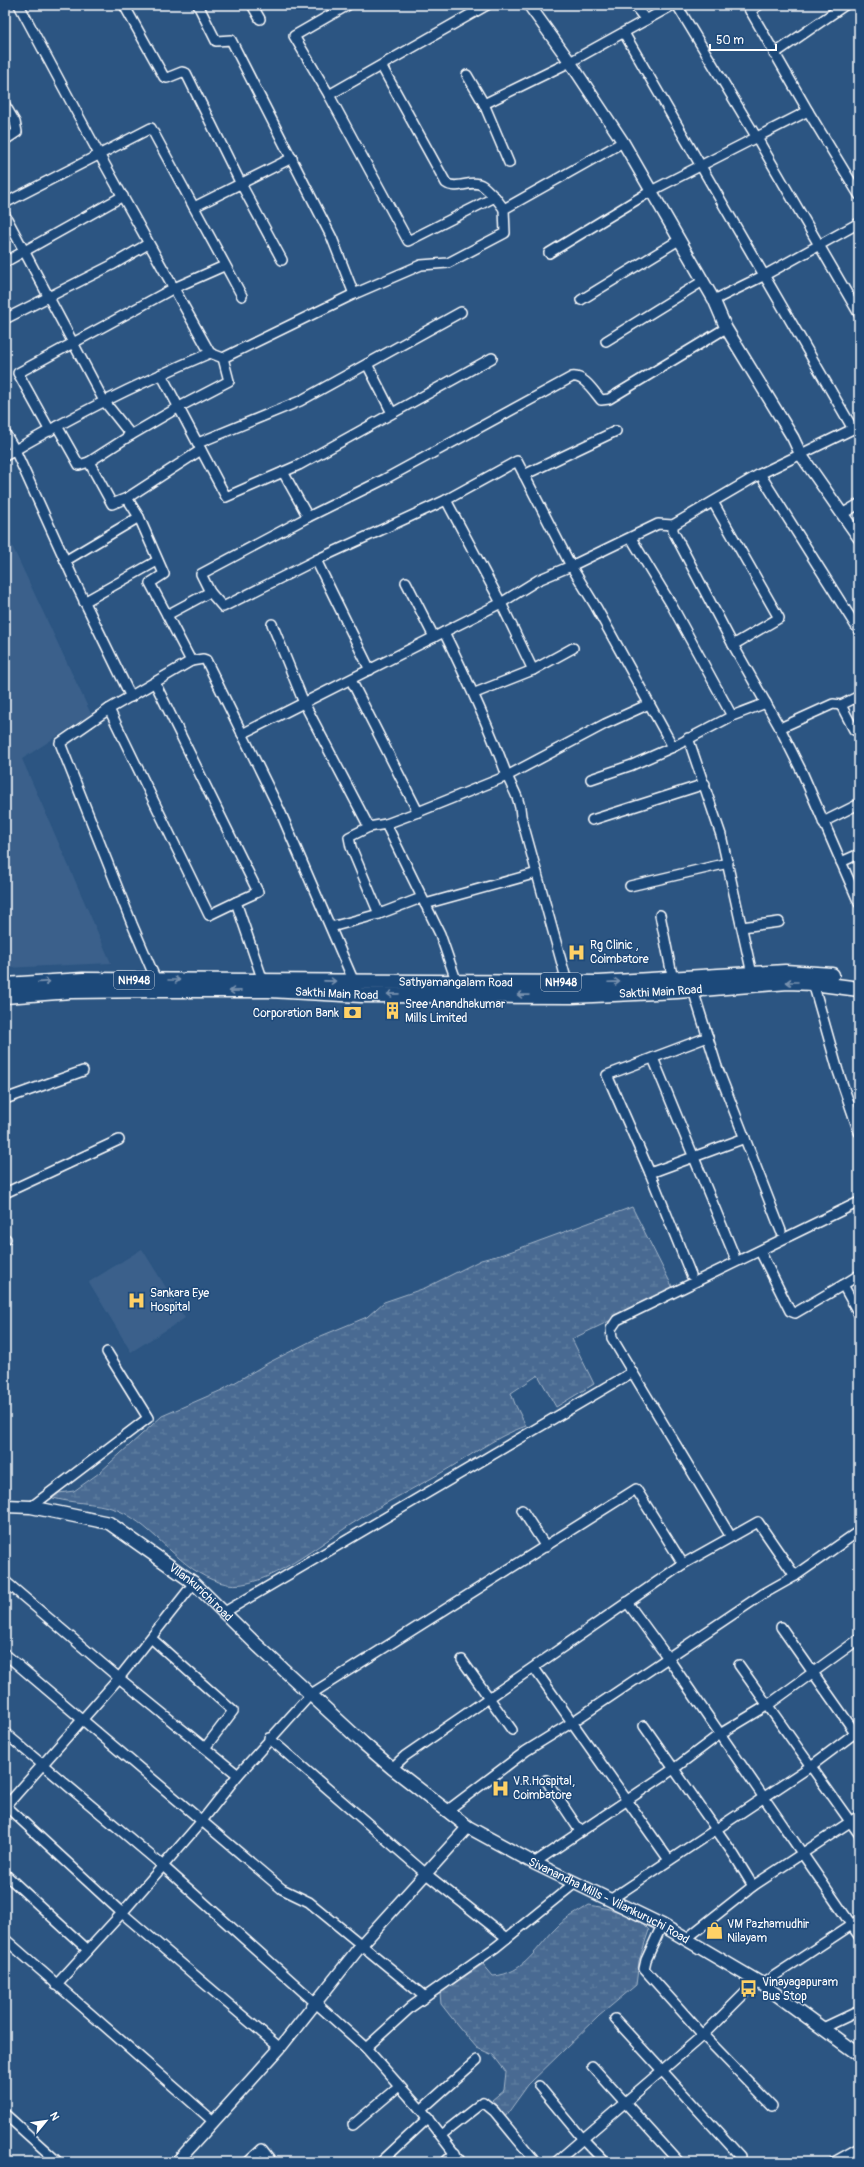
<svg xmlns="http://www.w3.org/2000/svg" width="864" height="2167" viewBox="0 0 864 2167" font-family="Pangolin,sans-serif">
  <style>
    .built { fill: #3b618b }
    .wetland { fill: url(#wetland-marsh); stroke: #a4b5c8 }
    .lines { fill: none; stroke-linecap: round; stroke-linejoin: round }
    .minor-casing { stroke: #fff; stroke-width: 12 }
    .tertiary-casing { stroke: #fff; stroke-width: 14 }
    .secondary-casing { stroke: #fff; stroke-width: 15 }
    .trunk-casing { stroke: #fff; stroke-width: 17 }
    .minor { stroke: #1f4a7a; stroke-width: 9 }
    .tertiary { stroke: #1f4a7a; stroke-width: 11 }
    .secondary { stroke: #1f4a7a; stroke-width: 12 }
    .trunk { stroke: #1f4a7a; stroke-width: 14 }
    .oneway { stroke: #7992af }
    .labels { text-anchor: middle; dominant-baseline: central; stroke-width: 3; stroke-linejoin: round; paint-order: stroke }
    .shield { fill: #1f4a7a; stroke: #bcc9d7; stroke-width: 1 }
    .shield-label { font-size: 11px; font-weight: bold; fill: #fff }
    .poi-label { font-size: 12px; fill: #fff; stroke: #1f4a7a; text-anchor: start }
    .street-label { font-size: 12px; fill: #fff; stroke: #1f4a7a }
  </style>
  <defs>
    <pattern id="wetland-marsh" width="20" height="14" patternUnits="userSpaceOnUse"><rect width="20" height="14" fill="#486b92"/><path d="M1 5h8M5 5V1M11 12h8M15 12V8" fill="none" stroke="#6381a2"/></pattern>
  </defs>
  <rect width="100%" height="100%" fill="#2c5582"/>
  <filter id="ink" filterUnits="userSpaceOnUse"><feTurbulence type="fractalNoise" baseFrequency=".025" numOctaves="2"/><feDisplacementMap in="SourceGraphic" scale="8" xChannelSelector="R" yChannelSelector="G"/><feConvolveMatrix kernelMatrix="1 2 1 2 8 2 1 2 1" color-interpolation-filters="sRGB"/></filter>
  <g filter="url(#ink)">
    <g class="built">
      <polygon points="5,531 91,714 22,759 111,963 5,968"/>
      <polygon points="142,1249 185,1318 131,1352 89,1282"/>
    </g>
    <g class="wetland">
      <path d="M632,1207L674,1290L572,1339L594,1384L556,1407L538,1375L511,1393L515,1404L526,1426C494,1437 468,1458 439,1474C411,1490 382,1504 355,1522C323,1541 265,1591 227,1584C186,1577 161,1534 126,1514C102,1501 79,1505 53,1498L59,1493L74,1491L99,1473L162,1416L222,1390L268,1363L321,1336L367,1317L384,1302L425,1288L481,1260L504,1254Z"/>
      <path d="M589,1905C608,1908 636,1914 649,1930L639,1961L636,1985L599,2016L528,2085L505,2117L492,2100L504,2090L506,2072L493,2055L477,2048L459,2027L441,2004L440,1993L483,1964L493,1976C525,1974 537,1946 558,1926C566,1918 579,1912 589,1905Z"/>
    </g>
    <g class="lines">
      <defs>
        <g id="minor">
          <polyline points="19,5 99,154 210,353"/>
          <polyline points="124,5 164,77 167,78 182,72 186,73 241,184 282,260"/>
          <polyline points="198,5 216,41 231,40 332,238 354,294"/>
          <polyline points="252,5 260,19"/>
          <polyline points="348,5 294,36 329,95 408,241 495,197 504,209"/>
          <polyline points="634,5 646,20"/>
          <polyline points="677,5 757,138 859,314"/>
          <polyline points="747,5 808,111 859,195"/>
          <polyline points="750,11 759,5"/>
          <polyline points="624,33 853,429"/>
          <polyline points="774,54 845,5"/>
          <path d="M382,67L446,183C457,191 472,178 483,186C487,189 491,194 495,197"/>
          <polyline points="467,75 484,104"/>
          <polyline points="329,95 487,5"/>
          <polyline points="5,105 15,122 17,132 5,140"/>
          <polyline points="509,163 484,104 570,62 673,5"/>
          <polyline points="5,203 151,128 242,296"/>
          <polyline points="194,207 292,158"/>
          <polyline points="5,215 104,401 131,435 89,462 112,504 127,498 139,517 164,574 150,583 167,615"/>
          <polyline points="549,253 651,191 808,111"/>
          <polyline points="5,262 123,196"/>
          <polyline points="581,300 679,240"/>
          <polyline points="714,300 765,275 859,223"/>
          <polyline points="5,319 112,265 148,244"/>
          <polyline points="606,341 703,281"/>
          <polyline points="367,364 392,413"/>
          <polyline points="161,374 226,497 299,465 492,358"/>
          <polyline points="57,426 79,465 89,462"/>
          <polyline points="859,426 760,474 673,525 673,531 733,645 780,728 802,772 859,903"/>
          <polyline points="50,431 18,373 174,288 224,266"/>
          <polyline points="5,433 15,450 74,580 131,697"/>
          <polyline points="131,435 179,407 229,381 223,358"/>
          <polyline points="198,443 300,401 461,312"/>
          <path d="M5,456C71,416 139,383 210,353L223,358L354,294L421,265L448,263L505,233L504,209L623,142"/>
          <polyline points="283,472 308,517"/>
          <polyline points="760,474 859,631"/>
          <polyline points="524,475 616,431"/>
          <polyline points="127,498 201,450"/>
          <polyline points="446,500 501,603 533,670"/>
          <polyline points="713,502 779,618 733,645"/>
          <polyline points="842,514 859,504"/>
          <polyline points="631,538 671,604 732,716"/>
          <polyline points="316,560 370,670"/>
          <polyline points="65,561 139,517"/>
          <polyline points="406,582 434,637"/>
          <path d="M210,592L201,574L308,517L385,479L572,377C584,375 594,392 601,400L609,399L726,328"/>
          <polyline points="84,602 157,561"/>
          <polyline points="272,624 304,703 369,827 386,824 440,934 457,983"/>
          <path d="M444,632C467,679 488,724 506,773C512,789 520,797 521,816L567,982"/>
          <polyline points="191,661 203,659 206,660 280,811 354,982"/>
          <polyline points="351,680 418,812 507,776 605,724 649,704"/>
          <polyline points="155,683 258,892 236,902"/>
          <polyline points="475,693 533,670 573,648"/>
          <polyline points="841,705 854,730"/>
          <polyline points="109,709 209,915 236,902 263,981"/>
          <polyline points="780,728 833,704 841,705 859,696"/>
          <polyline points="242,734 444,632 501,603 538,580 571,566 658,524 673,525"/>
          <polyline points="688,738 721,835 752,974"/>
          <polyline points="591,779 632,765 673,747"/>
          <polyline points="592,820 705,784"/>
          <polyline points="823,822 859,804"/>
          <polyline points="386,824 418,812"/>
          <polyline points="369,827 349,837 351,847 379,914"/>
          <polyline points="841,862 859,854"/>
          <polyline points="630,886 728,863"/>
          <polyline points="425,904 537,873"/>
          <polyline points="660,915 673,980"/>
          <polyline points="331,927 379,914 421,898"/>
          <polyline points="742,927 779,922"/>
          <polyline points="156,980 132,924 60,743 109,709 191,661 167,615 210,592 223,607 316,560 446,500 517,461 571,566 596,607 673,747 732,716 766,703"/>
          <polyline points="813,983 838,1071 859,1132"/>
          <polyline points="693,990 717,1067 781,1231"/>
          <polyline points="653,1058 734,1255"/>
          <polyline points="5,1099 83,1071"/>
          <polyline points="650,1173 745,1138"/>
          <polyline points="5,1193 119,1140"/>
          <polyline points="5,1239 6,1239"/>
          <polyline points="760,1251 790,1311 795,1313 843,1285"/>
          <polyline points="691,1275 650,1173 607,1075 708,1037"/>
          <polyline points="859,1275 843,1285 859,1314"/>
          <polyline points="31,1507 148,1418 107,1352"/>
          <polyline points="522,1510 546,1547"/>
          <polyline points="731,1537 612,1338 611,1329 617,1320 859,1202"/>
          <polyline points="795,1576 859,1531"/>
          <polyline points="5,1581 119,1678 238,1775"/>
          <polyline points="627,1602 668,1658 859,1936"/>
          <polyline points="223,1613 631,1373"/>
          <polyline points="781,1627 859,1738"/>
          <polyline points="151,1638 233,1711 205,1748"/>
          <polyline points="5,1654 282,1889 309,1902 425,1997"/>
          <polyline points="462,1660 512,1730"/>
          <polyline points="739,1665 859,1834"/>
          <polyline points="534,1668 669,1860"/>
          <polyline points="644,1726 734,1855 753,1886"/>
          <polyline points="5,1733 163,1866 366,2048 421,2110 461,2162"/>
          <polyline points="269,1738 425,1873 507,1938"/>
          <polyline points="392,1768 405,1756 683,1564 758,1522 795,1576 763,1594 571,1723 526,1751 448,1810"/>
          <polyline points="546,1780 580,1831"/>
          <polyline points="5,1805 122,1913 56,1985"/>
          <polyline points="6,1806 119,1678 194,1583"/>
          <polyline points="534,1863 675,1768 720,1734 768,1705 859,1639"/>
          <polyline points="5,1874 88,1950"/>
          <polyline points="610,1900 811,1766 859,1730"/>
          <polyline points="662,1925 646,1960 644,1969 703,2035 772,2106"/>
          <polyline points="5,1939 213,2121"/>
          <polyline points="686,1939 753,1886 859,1816"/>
          <polyline points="762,1984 859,1920"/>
          <polyline points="615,2019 740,2156"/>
          <polyline points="823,2028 859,2011"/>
          <polyline points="280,2048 122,1913 201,1822 238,1775 311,1694 636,1489 683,1564"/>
          <polyline points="366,2048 411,2007 496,1947 575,1883"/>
          <polyline points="592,2066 679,2162"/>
          <polyline points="539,2086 583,2139 605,2162"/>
          <polyline points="421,2110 477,2060"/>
          <polyline points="5,2114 58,2162"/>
          <polyline points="353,2125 399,2086"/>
          <polyline points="441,2135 483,2102 494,2111 536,2162"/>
          <polyline points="248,2162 262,2149 272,2162"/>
          <polyline points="381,2162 428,2118"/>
          <polyline points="445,2162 455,2153"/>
          <polyline points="556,2162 703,2035 756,1982"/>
          <polyline points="834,2162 859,2148"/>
        </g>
        <g id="tertiary">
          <polyline points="529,5 570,62 623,142 714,300 726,328 793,438 801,455 859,538"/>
          <polyline points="177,2162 280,2048 362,1944 468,1827"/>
        </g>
        <g id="secondary">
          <path id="s1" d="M5,1506L31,1507L109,1523L194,1583L257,1645L363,1743L392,1768L468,1827L534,1863L662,1925L762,1984L859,2055"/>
        </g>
        <g id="trunk">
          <path id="s2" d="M5,985L83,980L599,983L785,972L832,975"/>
          <path id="s3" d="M5,996L71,991L158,990H269L361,995L572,996L677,991L788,982L813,983L859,989"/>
        </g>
      </defs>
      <use href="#minor" class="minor-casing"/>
      <use href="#tertiary" class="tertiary-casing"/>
      <use href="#secondary" class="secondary-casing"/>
      <use href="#trunk" class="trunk-casing"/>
      <use href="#minor" class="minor"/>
      <use href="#tertiary" class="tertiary"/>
      <use href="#secondary" class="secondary"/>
      <use href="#trunk" class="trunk"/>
    </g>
    <defs><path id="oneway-shaft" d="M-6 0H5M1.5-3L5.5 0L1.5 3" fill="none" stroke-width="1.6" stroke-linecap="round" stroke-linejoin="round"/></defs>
    <g class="oneway">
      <use href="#oneway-shaft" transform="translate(174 980)"/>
      <use href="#oneway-shaft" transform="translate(330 981) rotate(1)"/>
      <use href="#oneway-shaft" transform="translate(44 982) rotate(-4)"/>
      <use href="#oneway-shaft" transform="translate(614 982) rotate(-2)"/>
      <use href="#oneway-shaft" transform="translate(792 982) rotate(-180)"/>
      <use href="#oneway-shaft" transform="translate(235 991) rotate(179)"/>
      <use href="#oneway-shaft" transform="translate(393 994) rotate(179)"/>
      <use href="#oneway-shaft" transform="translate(523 995) rotate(-179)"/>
    </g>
  </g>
  <defs>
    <symbol id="hospital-bare" viewBox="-9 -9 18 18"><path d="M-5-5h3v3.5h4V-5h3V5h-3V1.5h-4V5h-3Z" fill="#ffd166" stroke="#1f4a7a" stroke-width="2.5" paint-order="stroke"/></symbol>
    <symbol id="building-bare" viewBox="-9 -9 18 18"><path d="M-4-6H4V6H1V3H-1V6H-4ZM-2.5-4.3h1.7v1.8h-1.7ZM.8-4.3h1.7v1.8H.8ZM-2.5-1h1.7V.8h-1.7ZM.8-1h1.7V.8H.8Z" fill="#ffd166" stroke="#1f4a7a" stroke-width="2.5" paint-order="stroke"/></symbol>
    <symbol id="bank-bare" viewBox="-9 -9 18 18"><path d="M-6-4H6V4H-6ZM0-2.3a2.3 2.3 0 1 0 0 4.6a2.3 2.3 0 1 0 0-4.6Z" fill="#ffd166" stroke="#1f4a7a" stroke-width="2.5" paint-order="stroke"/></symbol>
    <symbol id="shop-bare" viewBox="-9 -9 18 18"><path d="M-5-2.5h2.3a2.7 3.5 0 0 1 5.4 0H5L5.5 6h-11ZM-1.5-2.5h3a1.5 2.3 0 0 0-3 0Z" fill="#ffd166" stroke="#1f4a7a" stroke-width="2.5" paint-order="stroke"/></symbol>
    <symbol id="bus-bare" viewBox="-9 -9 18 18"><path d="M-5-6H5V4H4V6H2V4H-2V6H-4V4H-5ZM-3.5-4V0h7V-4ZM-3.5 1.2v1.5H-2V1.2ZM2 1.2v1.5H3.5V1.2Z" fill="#ffd166" stroke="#1f4a7a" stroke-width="2.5" paint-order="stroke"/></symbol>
  </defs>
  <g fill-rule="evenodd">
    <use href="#hospital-bare" x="564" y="940" width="25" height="25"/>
    <use href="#building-bare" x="380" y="998" width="25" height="25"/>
    <use href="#bank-bare" x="340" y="1000" width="25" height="25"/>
    <use href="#hospital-bare" x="124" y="1288" width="25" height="25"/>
    <use href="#hospital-bare" x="488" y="1776" width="25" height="25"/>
    <use href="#shop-bare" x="702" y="1918" width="25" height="25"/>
    <use href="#bus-bare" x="736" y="1976" width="25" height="25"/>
  </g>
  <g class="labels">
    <g class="shield">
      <rect x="114" y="971" width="40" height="18" rx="3"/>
      <rect x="541" y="973" width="40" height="18" rx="3"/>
    </g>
    <g class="shield-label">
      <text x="134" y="980">NH948</text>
      <text x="561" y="982">NH948</text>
    </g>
    <g class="poi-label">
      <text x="590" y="945">Rg Clinic ,<tspan x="590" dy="14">Coimbatore</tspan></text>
      <text x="405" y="1004">Sree Anandhakumar<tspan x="405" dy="14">Mills Limited</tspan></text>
      <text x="339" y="1013" text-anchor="end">Corporation Bank</text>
      <text x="150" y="1293">Sankara Eye<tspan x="150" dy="14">Hospital</tspan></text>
      <text x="513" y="1781">V.R.Hospital,<tspan x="513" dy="14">Coimbatore</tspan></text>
      <text x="727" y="1924">VM Pazhamudhir<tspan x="727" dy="14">Nilayam</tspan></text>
      <text x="762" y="1982">Vinayagapuram<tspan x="762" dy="14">Bus Stop</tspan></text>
    </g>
    <g class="street-label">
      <text stroke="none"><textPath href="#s2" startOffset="451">Sathyamangalam Road</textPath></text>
      <text stroke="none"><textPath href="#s3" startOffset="656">Sakthi Main Road</textPath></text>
      <text stroke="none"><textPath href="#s3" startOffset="332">Sakthi Main Road</textPath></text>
      <text stroke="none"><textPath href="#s1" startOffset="221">Vilankurichi road</textPath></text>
      <text stroke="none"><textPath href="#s1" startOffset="736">Sivanandha Mills - Vilankuruchi Road</textPath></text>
    </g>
  </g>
  <rect width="864" height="2167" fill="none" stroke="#1f4a7a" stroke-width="20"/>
  <rect x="10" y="10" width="844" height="2147" fill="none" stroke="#fff" stroke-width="1.5" filter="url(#ink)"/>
  <g transform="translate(46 2121) rotate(61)" stroke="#1f4a7a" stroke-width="3" paint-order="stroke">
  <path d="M0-3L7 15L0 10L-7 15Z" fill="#ffffff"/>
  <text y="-6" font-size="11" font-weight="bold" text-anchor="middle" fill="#ffffff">N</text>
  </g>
  <path d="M710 44v6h66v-6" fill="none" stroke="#ffffff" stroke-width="2"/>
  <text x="716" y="44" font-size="12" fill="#ffffff" stroke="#1f4a7a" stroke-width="3" paint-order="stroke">50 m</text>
</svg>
